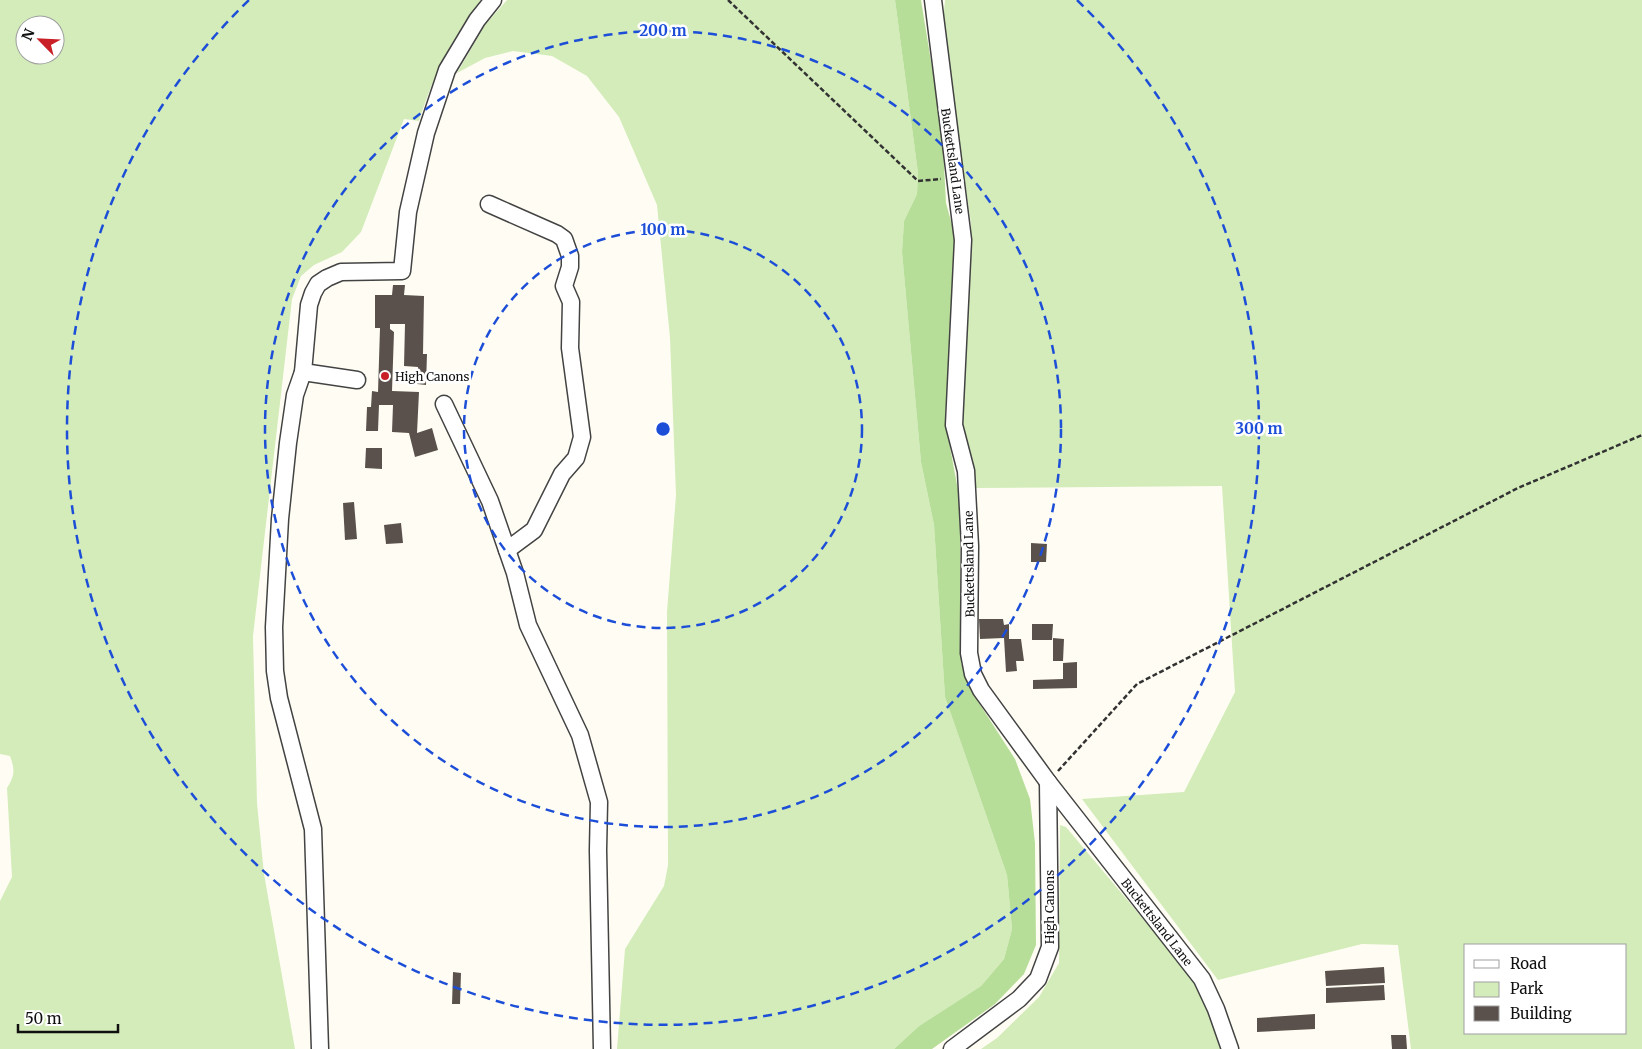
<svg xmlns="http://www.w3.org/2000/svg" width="1642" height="1049" viewBox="0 0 1642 1049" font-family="Merriweather,serif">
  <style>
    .green { fill: #d3ecba; fill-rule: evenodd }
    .forest { fill: #b7de99 }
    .building { fill: #5a514c }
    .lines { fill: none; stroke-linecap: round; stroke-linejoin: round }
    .minor-casing { stroke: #434343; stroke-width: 19 }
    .path { stroke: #323232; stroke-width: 2.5; stroke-dasharray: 5 2.5; stroke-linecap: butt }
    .minor { stroke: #fff; stroke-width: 16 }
    .ring { fill: none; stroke: #1d4ed8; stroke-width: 2.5; stroke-dasharray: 9 6 }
    .poi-dot { fill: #c82026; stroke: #fff; stroke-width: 2 }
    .labels { text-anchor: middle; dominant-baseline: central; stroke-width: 5; stroke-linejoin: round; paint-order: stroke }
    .street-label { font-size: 12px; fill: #101010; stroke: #fff }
    .poi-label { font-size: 12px; fill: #101010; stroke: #fff; text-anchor: start }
    .centre { fill: #1d4ed8; stroke: #fff; stroke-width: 2.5 }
    .ring-label { font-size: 15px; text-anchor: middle; font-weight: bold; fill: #1d4ed8; stroke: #fff; stroke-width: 5; stroke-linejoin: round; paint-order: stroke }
  </style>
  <rect width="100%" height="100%" fill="#fffdf3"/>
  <g class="green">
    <path d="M0,0H481C451,39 434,74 419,121L404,119L361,232L342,252L314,265L301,276L292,299L253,636L257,803L264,874L295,1049H0V901L12,877L7,788C15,775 15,770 10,756L0,754ZM25,25H55V55H25Z"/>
    <polygon points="507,0 895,0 918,173 917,194 904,221 902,252 921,462 934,525 945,697 1007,875 1012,929 1004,959 981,986 919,1026 894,1049 617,1049 625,949 664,886 668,865 667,612 676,495 670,338 657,205 619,117 587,76 552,56 513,51 485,58 457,73 485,25"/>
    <path d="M945,0H1642V1049H1411L1398,945L1362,944L1218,980L1082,799L1184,792L1235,692L1222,486L973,488L962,418L971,224L943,23ZM1466,945H1626V1033H1466Z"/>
    <polygon points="1060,825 1066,827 1192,977 1209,1010 1222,1049 981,1049 997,1038 1039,997 1059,963"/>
  </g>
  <polygon class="forest" points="895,0 921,0 942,129 946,203 958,247 945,420 960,501 961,663 979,703 1015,759 1030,799 1035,843 1036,945 1024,974 995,1004 932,1049 894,1049 919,1026 981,986 1004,959 1012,929 1007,875 945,697 934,525 921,462 902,252 904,221 917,194 918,173"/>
  <g class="building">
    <polygon points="393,285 405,285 404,295 424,296 423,354 427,354 426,385 417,384 418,367 404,366 405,324 390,324 390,329 394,332 392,391 419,392 417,433 432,428 438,450 415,457 409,433 392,432 393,405 379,405 378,431 366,431 367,407 371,407 372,391 378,392 380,328 375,328 375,295 392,295"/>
    <polygon points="366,448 382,448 382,469 365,468"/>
    <polygon points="354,502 357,539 345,540 343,503"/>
    <polygon points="401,523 403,543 386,544 384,525"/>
    <polygon points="1031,543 1047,544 1046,562 1031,562"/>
    <polygon points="979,619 1003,619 1004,625 1009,624 1009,639 1021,639 1024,661 1016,661 1017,671 1006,672 1004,638 980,639"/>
    <polygon points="1032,624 1053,624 1052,640 1032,640"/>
    <polygon points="1053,638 1064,639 1063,661 1053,661"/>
    <polygon points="1077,662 1077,688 1033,689 1033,680 1063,679 1063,663"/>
    <polygon points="1384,967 1385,983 1326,986 1325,971"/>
    <polygon points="453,972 461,973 460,1004 452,1004"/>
    <polygon points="1384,985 1385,1000 1326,1003 1326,988"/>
    <polygon points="1315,1014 1315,1029 1257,1032 1257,1018"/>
    <polygon points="1391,1035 1406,1035 1407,1049 1392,1049"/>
  </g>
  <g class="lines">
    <defs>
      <g id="minor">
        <polyline points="933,0 963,240 954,425 966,471 970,546 969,653 973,674 981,690 1048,782 1202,979 1216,1009 1230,1049"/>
        <polyline points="489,204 557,234 564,239 570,256 570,267 564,286 571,302 570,348 582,437 576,458 562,474 534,530 507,550"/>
        <polyline points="303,372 357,380"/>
        <polyline points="444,404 490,501 515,573 528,625 580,735 599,802 598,850 602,1049"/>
        <polyline points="320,1049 313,829 279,698 275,671 274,627 280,519 288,443 295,395 303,372 309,305 313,293 318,284 327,278 341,272 402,271 408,212 426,133 447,70 477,20 493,0"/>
        <polyline points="952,1049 1019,999 1038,979 1050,947 1048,782"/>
      </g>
    </defs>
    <use href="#minor" class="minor-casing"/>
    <g class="path">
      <polyline points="728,0 918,181 941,179"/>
      <polyline points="1058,771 1137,684 1518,488 1642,435"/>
    </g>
    <use href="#minor" class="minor"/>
  </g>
  <g class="ring">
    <circle cx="663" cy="429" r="199"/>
    <circle cx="663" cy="429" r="398"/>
    <path d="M1077 0A596 596 0 1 1 249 0"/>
  </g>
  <circle class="poi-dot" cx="385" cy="376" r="5"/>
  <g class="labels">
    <g class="street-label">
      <text transform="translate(953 161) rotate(82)">Buckettsland Lane</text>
      <text transform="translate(969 564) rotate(-91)">Buckettsland Lane</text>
      <text transform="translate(1049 907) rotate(-90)">High Canons</text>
      <text transform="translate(1157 922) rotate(52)">Buckettsland Lane</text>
    </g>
    <g class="poi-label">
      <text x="395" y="376">High Canons</text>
    </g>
  </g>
  <circle cx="663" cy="429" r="8" class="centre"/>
  <g class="ring-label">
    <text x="663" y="36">200 m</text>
    <text x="663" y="235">100 m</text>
    <text x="1259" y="434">300 m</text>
  </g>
  <rect x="1464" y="944" width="162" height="90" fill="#ffffff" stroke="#9f9f9f"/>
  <rect x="1474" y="960" width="25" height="8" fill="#ffffff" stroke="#9f9f9f"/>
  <text x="1510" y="969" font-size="15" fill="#101010">Road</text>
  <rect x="1474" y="982" width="25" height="15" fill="#d3ecba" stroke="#9f9f9f"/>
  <text x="1510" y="994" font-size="15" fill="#101010">Park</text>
  <rect x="1474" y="1006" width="25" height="15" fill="#5a514c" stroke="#9f9f9f"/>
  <text x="1510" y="1019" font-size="15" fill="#101010">Building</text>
  <g transform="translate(40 40) rotate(294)"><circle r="24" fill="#ffffff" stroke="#9f9f9f"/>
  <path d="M0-4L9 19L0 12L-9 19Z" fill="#c82026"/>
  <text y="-8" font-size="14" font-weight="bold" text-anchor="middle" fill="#101010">N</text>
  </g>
  <path d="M18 1024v8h100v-8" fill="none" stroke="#101010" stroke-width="2.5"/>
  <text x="25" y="1024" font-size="15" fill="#101010" stroke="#ffffff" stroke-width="4" paint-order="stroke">50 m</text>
</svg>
